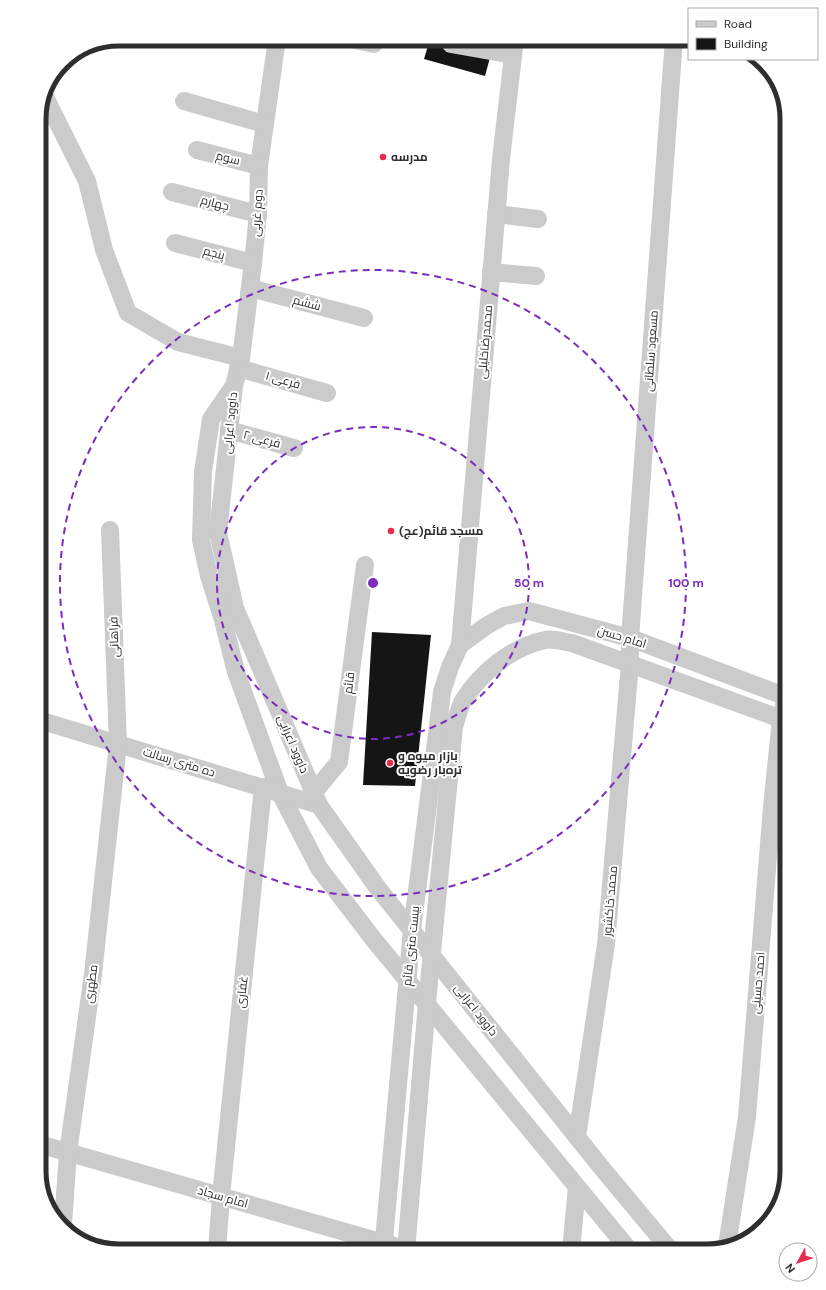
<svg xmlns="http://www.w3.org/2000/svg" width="826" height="1290" viewBox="0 0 826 1290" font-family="'DM Sans',Cairo,sans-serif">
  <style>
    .building { fill: #151515 }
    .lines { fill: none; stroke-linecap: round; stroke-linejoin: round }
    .street { stroke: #cbcbcb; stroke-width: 18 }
    .ring { fill: none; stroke: #7b2cbf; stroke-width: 2; stroke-dasharray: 7 5 }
    .poi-dot { fill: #ea2b4f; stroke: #fff; stroke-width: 1.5 }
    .labels { text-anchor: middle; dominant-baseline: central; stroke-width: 4; stroke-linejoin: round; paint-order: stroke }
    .poi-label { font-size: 12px; font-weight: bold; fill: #2e2e2e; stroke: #fff; text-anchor: start }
    .street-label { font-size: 12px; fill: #2e2e2e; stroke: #fff }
    .rim { fill: none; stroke: #2e2e2e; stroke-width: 5 }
    .centre { fill: #7b2cbf; stroke: #fff; stroke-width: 2 }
    .ring-label { font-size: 12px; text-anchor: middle; font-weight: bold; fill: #7b2cbf; stroke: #fff; stroke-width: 4; stroke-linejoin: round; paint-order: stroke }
  </style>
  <rect width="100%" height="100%" fill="#fff"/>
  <g class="building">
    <polygon points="430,39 495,39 485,76 424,59"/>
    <polygon points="372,632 431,635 415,786 363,785"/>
  </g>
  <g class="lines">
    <g class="street">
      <polyline points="277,39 259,166 258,214 253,263 241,358 234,386 218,532 235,608 319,805 377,887 601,1167 671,1251"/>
      <polyline points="352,39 374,44"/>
      <polyline points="451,44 513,55"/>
      <polyline points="44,95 87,181 104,250 128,313 178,342 241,358"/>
      <polyline points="184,101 264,124"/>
      <polyline points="197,150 259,166"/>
      <polyline points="172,192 258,214"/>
      <polyline points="496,214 538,219"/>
      <polyline points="175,243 253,263"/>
      <polyline points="491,272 536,276"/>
      <polyline points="250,288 364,318"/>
      <polyline points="238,368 327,393"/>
      <polyline points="233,387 211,419 203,472 201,540 209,576 223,620 236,672 280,793 319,868 374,940 630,1251"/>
      <polyline points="229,430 294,448"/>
      <polyline points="460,645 486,626 504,616 529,611 630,638 787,697"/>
      <polyline points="39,720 319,805"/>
      <polyline points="314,792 339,762 365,565"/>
      <polyline points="577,1137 606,944 630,663 630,638 674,39"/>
      <polyline points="39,1144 394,1246"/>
      <polyline points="63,1224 68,1153 93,974 118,744 110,530"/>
      <polyline points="727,1246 747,1117 772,807 781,719 786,696 787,680"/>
      <polyline points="217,1251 221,1196 263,787"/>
      <polyline points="383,1251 412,930 438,726 442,692 450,667 460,645 501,159 515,39"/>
      <path d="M406,1251L427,1003L454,727C457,718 459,708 463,701C481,672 512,647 545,640C553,638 564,642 572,643L787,721"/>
      <polyline points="571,1251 577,1187"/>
    </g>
  </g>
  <g class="ring">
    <circle cx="373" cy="583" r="156"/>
    <circle cx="373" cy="583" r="313"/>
  </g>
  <g class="poi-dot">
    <circle cx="383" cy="157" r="4"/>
    <circle cx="391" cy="531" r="4"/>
    <circle cx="390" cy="763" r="4"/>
  </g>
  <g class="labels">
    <g class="poi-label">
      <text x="391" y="157">مدرسه</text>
      <text x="399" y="531">مسجد قائم(عج)</text>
      <text x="398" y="756">بازار میوه و<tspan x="398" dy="14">تره‌بار رضویه</tspan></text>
    </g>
    <g class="street-label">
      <text transform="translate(228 158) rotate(14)">سوم</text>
      <text transform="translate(215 203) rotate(15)">چهارم</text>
      <text transform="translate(257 213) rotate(-86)">دوم غربی</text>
      <text transform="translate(214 253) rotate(15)">پنجم</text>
      <text transform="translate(307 303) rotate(15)">ششم</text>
      <text transform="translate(485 342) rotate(-85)">محمدرضاخلیلی</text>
      <text transform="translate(651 351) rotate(-86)">مسعود سلطانی</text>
      <text transform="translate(283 380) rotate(16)">فرعی ۱</text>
      <text transform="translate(230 423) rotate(-84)">داوود اعرابی</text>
      <text transform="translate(262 439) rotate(15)">فرعی ۲</text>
      <text transform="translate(114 637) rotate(-92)">فراهانی</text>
      <text transform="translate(622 637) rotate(17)">امام حسن</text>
      <text transform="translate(349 683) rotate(-83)">قائم</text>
      <text transform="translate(293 744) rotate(67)">داوود اعرابی</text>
      <text transform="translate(179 762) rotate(17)">ده متری رسالت</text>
      <text transform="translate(610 901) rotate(-85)">محمد خاکشور</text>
      <text transform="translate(411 946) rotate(-84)">بیست متری قائم</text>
      <text transform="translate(758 983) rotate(-85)">احمد حسینی</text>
      <text transform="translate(91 984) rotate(-83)">مطهری</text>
      <text transform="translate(242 992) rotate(-84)">غفاری</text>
      <text transform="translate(476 1010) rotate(52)">داوود اعرابی</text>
      <text transform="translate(223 1197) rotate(16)">امام سجاد</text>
    </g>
  </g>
  <path d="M0 0H826V1290H0ZM119 46H707A73 73 0 0 1 780 119V1171A73 73 0 0 1 707 1244H119A73 73 0 0 1 46 1171V119A73 73 0 0 1 119 46Z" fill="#fff" fill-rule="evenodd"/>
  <path class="rim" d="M119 46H707A73 73 0 0 1 780 119V1171A73 73 0 0 1 707 1244H119A73 73 0 0 1 46 1171V119A73 73 0 0 1 119 46Z"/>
  <circle cx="373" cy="583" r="6" class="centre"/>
  <g class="ring-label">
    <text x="529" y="587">50 m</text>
    <text x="686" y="587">100 m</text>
  </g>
  <rect x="688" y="8" width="130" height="52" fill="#ffffff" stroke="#ababab"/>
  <rect x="696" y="21" width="20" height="6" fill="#cbcbcb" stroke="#ababab"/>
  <text x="724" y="28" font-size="12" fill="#2e2e2e">Road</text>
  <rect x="696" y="38" width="20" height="12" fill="#151515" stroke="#ababab"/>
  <text x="724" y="48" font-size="12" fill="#2e2e2e">Building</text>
  <g transform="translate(798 1262) rotate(231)"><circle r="19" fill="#ffffff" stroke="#ababab"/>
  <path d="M0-3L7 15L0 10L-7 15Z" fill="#ea2b4f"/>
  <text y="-6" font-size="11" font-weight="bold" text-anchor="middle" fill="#2e2e2e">N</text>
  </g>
</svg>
